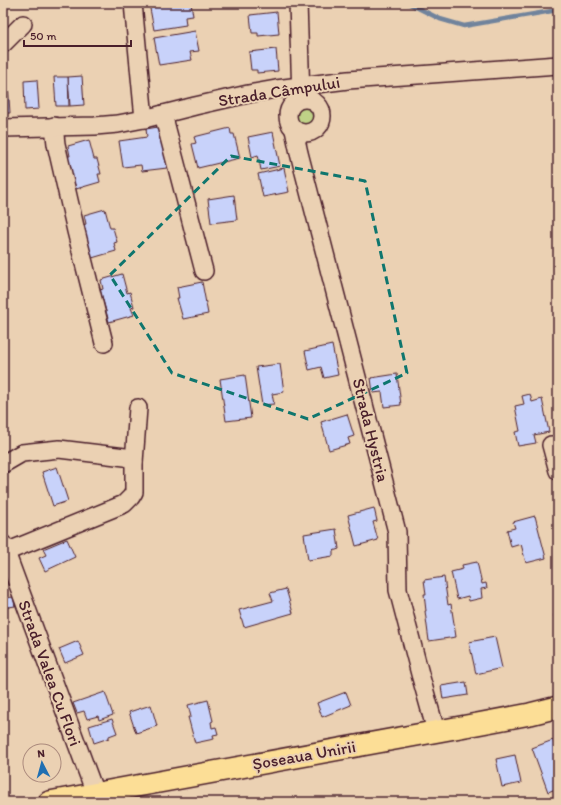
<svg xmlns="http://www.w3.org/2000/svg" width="561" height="805" viewBox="0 0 561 805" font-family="Itim,sans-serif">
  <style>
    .green { fill: #bfd287; stroke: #847859 }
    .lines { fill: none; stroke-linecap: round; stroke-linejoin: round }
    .stream { stroke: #6f839c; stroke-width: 4.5 }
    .building { fill: #c8d2fa; stroke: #4a1f2b }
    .minor-casing { stroke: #4a1f2b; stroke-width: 20 }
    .major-casing { stroke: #4a1f2b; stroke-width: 24 }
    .minor { stroke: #ebd1b3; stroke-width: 17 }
    .major { stroke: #fcde96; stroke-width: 21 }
    .marked { fill: none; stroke: #0f766e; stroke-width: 3; stroke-dasharray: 8 5; stroke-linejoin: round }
    .labels { text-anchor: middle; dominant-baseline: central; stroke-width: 4; stroke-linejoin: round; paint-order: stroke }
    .street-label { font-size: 17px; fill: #4a1f2b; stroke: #ebd1b3 }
  </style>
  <rect width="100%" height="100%" fill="#ebd1b3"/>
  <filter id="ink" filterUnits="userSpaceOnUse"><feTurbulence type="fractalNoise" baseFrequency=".025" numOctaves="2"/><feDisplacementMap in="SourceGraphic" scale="8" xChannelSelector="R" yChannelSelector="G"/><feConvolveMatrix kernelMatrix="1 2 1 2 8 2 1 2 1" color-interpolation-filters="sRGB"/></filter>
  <g filter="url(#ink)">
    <circle class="green" cx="305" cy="116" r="9"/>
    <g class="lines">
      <polyline class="stream" points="408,3 440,19 464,26 558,10"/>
    </g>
    <g class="building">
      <polygon points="149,3 191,3 193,16 185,17 186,25 154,30"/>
      <polygon points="277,12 279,34 258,36 258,33 252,33 250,15"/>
      <polygon points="195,31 199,51 190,52 192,60 159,65 154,38"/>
      <polygon points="276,49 278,71 257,73 257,70 251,70 249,52"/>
      <polygon points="82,76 84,105 70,106 68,77"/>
      <polygon points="54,77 68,77 69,106 56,106"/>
      <polygon points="37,80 39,109 25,110 24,81"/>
      <polygon points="3,84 8,84 10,113 3,113"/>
      <polygon points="158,127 159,135 163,134 167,168 142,171 141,165 123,167 119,141 147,137 146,129"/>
      <polygon points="230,128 231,134 234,134 240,158 198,168 192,144 196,143 194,137"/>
      <polygon points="273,132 280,166 261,170 258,155 252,157 248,137"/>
      <polygon points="89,140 94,159 97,159 101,174 98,174 100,182 76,189 67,156 70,156 68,146"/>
      <polygon points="284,168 289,192 263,197 258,174"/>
      <polygon points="234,195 237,220 211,223 208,199"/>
      <polygon points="105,209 110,228 113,228 117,242 114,243 116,251 92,258 83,225 86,224 84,215"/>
      <polygon points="122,274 127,293 130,292 134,307 131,308 134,315 109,322 100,290 103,289 101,280"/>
      <polygon points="202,282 208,314 183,319 177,298 179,298 177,287"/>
      <polygon points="332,345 338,375 324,378 321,367 309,370 305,351"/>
      <polygon points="280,364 284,392 272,394 274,404 262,405 256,367"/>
      <polygon points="397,374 401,405 384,407 382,392 373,393 371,378"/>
      <polygon points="245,375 251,418 226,421 220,379"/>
      <polygon points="530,394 532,402 542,399 549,432 534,435 536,443 518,446 515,432 520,431 515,406 524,404 522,396"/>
      <polygon points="347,414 354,436 348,438 350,444 329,450 321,422"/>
      <polygon points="57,467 68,501 53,506 42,472"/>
      <polygon points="374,508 377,521 373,522 378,540 356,546 348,515"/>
      <polygon points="535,516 546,558 526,563 521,544 511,547 507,530 515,528 513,522"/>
      <polygon points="336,529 339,549 333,551 333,556 308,560 304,534"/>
      <polygon points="67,539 75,557 45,571 39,558 46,555 43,549"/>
      <polygon points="477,562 482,584 486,583 487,588 481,589 482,598 469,601 468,596 457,599 451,572 463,569 462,565"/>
      <polygon points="444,577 448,605 451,604 456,637 429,641 425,611 426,611 424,594 426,594 424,580"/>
      <polygon points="3,588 5,598 13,597 15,606 3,608"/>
      <polygon points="286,589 293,613 244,627 239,610 273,601 270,593"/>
      <polygon points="558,614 558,633 554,615"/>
      <polygon points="495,637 502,668 476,674 469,642"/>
      <polygon points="78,641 84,655 65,663 59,649"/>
      <polygon points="466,682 468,695 443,699 441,686"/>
      <polygon points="105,692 113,715 99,720 98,716 87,719 84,711 77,713 73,703"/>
      <polygon points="346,692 351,705 322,717 317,703"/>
      <polygon points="208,700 213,721 211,722 212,728 216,727 218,734 213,735 214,739 195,743 188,717 191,717 188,705"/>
      <polygon points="151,705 157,726 136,733 129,712"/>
      <polygon points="112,719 117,733 109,736 109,738 94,743 89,726"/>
      <polygon points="553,740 558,754 558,788 548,792 532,748"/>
      <polygon points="515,755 521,783 502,787 496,759"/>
    </g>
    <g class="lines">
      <defs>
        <g id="minor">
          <polyline points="133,3 144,119"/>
          <polyline points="298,3 301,97"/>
          <polyline points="3,44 23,24"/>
          <circle cx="305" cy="116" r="17"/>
          <polyline points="163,114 204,271"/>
          <polyline points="54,126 56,144 76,231 104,343"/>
          <polyline points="3,128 95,126 118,124 144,119 195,106 248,94 276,89 348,80 558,65"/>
          <polyline points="294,130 299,153 397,532 398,590 420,674 436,731"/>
          <polyline points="551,445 558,471"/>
          <polyline points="3,464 22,453 59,449 125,457 129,458 134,462"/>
          <polyline points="3,544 95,793"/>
          <polyline points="6,552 124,504 131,497 134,492 134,462 138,408"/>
        </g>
        <polyline id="major" points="49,802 477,724 530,714 558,707"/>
      </defs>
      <use href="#minor" class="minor-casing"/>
      <use href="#major" class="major-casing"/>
      <use href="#minor" class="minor"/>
      <use href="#major" class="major"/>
    </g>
  </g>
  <path class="marked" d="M231,156L365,181L407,373L308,419L172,373L110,275Z"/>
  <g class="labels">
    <g class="street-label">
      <text transform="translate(279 91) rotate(-9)">Strada Câmpului</text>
      <text transform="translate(371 430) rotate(76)">Strada Hystria</text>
      <text transform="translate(50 673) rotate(70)">Strada Valea Cu Flori</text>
      <text transform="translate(304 755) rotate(-10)">Șoseaua Unirii</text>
    </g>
  </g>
  <rect width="561" height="805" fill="none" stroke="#ebd1b3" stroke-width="16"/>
  <rect x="8" y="8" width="545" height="789" fill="none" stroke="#4a1f2b" stroke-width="1.5" filter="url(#ink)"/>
  <g transform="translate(42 763) rotate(354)"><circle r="19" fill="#ebd1b3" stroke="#ab8a7d"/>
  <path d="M0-3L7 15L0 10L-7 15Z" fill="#1f6fb2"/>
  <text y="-6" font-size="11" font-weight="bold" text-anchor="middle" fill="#4a1f2b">N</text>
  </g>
  <path d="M24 40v6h107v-6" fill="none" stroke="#4a1f2b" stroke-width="2"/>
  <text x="30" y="40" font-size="12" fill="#4a1f2b" stroke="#ebd1b3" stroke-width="3" paint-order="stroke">50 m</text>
</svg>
